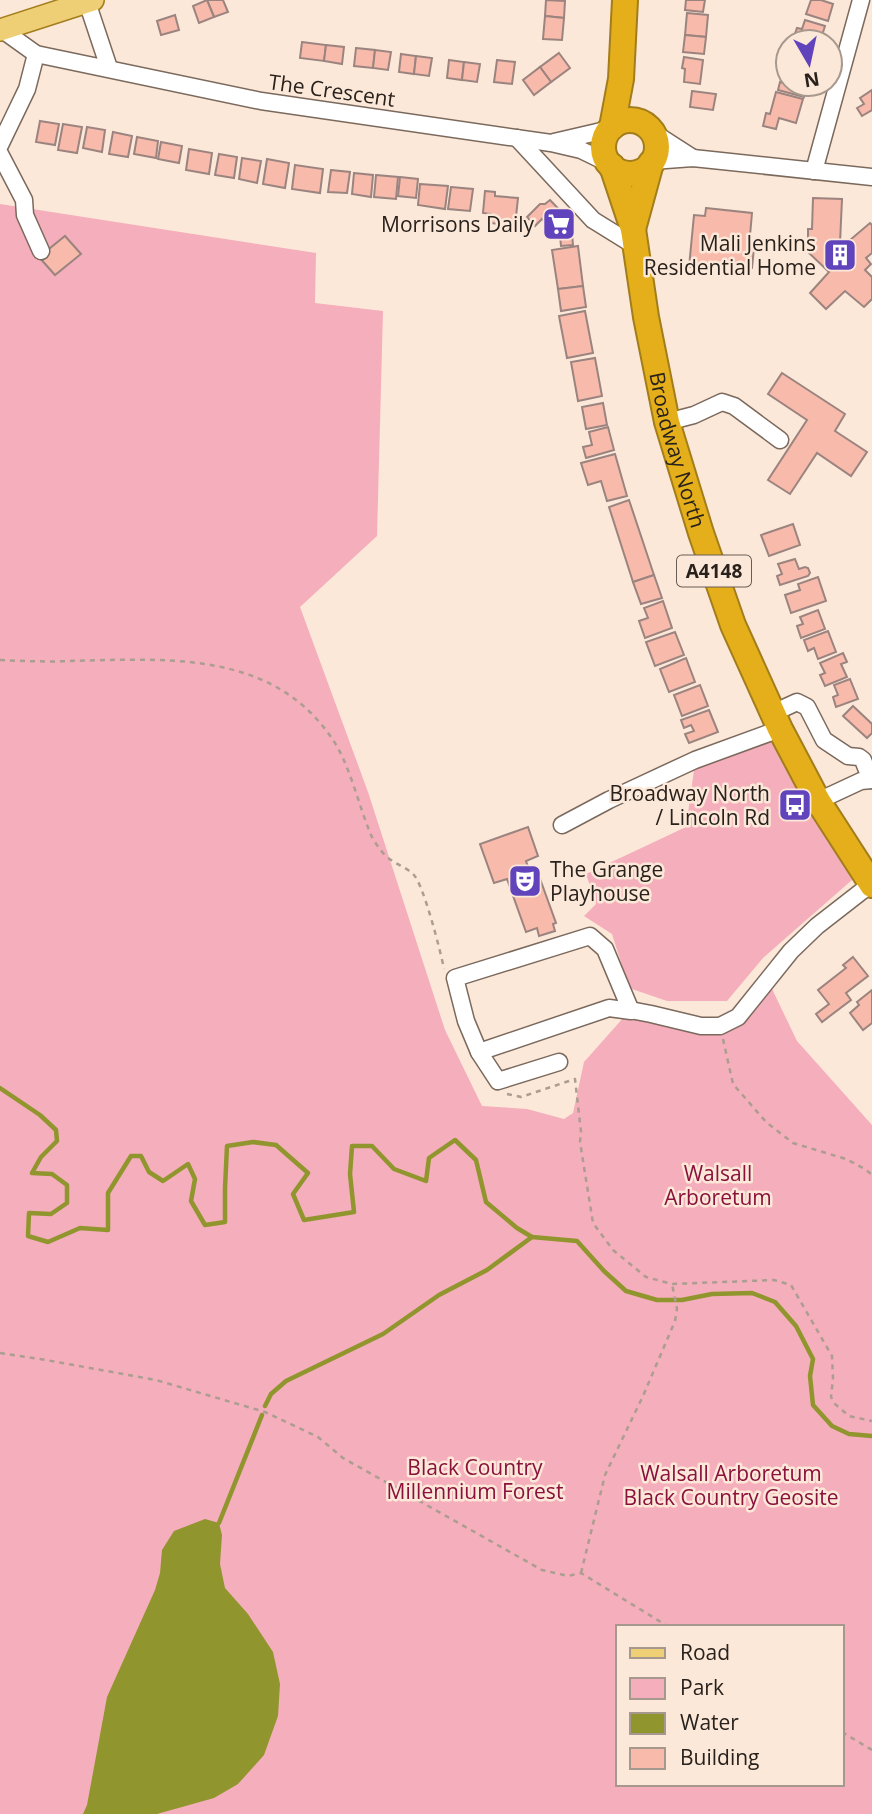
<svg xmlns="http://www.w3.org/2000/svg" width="872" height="1814" viewBox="0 0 872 1814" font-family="'Open Sans',sans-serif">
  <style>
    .green { fill: #f5aebb; fill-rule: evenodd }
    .water { fill: #91952d }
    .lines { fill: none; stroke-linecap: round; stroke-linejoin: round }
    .stream { stroke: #91952d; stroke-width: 4.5 }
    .building { fill: #f8baab; stroke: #9b847f; stroke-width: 2 }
    .minor-casing { stroke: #7a695c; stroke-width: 19 }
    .major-casing { stroke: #a27d1b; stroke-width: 24 }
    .highway-casing { stroke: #a27d1b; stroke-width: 28 }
    .path { stroke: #ac9d91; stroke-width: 2.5; stroke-dasharray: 5 5; stroke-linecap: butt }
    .minor { stroke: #fff; stroke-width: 16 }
    .major { stroke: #efcf76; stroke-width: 21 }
    .highway { stroke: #e4af1b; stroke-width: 24 }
    .labels { text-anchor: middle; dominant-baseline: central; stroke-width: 5; stroke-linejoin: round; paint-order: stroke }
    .shield { fill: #fce8d9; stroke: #685d55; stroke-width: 2 }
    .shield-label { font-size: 19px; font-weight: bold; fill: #28211c }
    .street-label { font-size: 21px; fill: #28211c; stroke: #fce8d9 }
    .poi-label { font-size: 21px; fill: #28211c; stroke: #fce8d9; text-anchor: end }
    .park-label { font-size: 21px; fill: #8a113c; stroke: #fce8d9 }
  </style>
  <rect width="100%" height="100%" fill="#fce8d9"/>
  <g class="green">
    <path d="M0,204L316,253L315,303L383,311L377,536L300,607L368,792L445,1030L482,1106L527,1109L564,1119L573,1113L584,1062L624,1017L688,1032L735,1029L772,989L797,1041L872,1125V1814H0ZM618,1627H842V1784H618Z"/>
    <polygon points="772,740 852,880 763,958 727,1001 667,1001 629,988 612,934 584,916 596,904 586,874 686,827 694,770 717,758"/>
  </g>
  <polygon class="water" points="205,1519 219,1523 222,1535 220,1564 225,1588 248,1614 273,1652 280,1684 278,1716 264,1755 238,1784 214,1798 157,1814 83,1814 87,1805 107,1697 155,1590 160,1573 162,1550 174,1531"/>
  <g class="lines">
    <g class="stream">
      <polyline points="0,1088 40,1115 56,1130 57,1141 41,1157 32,1173 52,1174 67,1185 67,1203 51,1214 29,1213 28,1236 48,1242 80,1228 108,1230 108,1193 131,1156 141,1156 149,1172 163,1181 188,1164 195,1179 191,1201 205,1225 225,1222 225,1188 227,1146 253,1142 276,1145 308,1173 293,1194 304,1220 354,1212 350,1174 352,1146 372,1146 394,1169 426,1181 429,1158 455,1140 476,1160 486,1202 517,1228 532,1237 577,1241 604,1271 626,1291 657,1300 682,1300 712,1294 752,1293 775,1302 796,1326 813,1359 810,1376 813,1405 832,1426 849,1434 872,1436"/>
      <polyline points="265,1406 271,1394 286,1381 383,1334 439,1295 487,1270 532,1237"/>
      <polyline points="219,1523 262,1415"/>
    </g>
  </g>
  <g class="building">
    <polygon points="207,0 223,0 228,12 214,17"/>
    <polygon points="207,0 214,17 199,23 193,6"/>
    <polygon points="546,0 565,1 564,18 545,16"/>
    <polygon points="686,0 705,0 703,12 685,10"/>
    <polygon points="811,0 821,0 833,4 828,21 806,14"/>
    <polygon points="687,13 708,15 706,37 685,35"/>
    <polygon points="175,15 179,30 161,35 157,21"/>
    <polygon points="545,16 564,18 562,40 543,39"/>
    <polygon points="805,20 825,26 820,42 792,42 797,28 802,29"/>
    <polygon points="685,35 706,37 704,54 683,52"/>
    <polygon points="302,42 326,45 324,61 300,58"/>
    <polygon points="326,45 344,47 342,64 324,61"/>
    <polygon points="356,48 375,50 373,68 354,66"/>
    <polygon points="375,50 391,52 388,70 373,68"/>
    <polygon points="559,53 570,68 551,82 540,67"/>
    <polygon points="401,54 416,56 414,74 399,72"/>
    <polygon points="416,56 432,58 429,76 414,74"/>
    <polygon points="684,57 703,60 700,84 684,82 685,69 682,68"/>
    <polygon points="449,60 464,62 462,80 447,78"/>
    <polygon points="497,60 515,62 512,84 494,82"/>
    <polygon points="464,62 480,64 477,82 462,80"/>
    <polygon points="540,67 551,82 534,95 523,80"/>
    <polygon points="785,76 788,77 788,84 807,84 804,97 778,90 780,82 783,83"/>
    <polygon points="872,90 872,110 862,116 857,108 864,104 860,98"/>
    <polygon points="692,91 716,94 713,110 690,107"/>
    <polygon points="776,92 803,99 796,123 779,118 776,129 763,126 766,113 770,114"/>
    <polygon points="40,121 59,124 55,145 36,142"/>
    <polygon points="63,124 82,127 77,153 58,150"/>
    <polygon points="87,127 105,130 102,152 83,148"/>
    <polygon points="113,132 132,136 128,157 109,154"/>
    <polygon points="137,137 158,141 156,158 134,154"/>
    <polygon points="161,142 182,146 179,163 158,159"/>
    <polygon points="189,149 212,153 209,174 186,170"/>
    <polygon points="219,154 237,157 234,178 215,175"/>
    <polygon points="242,158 261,161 257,183 239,179"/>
    <polygon points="267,159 289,163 285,188 263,184"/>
    <polygon points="295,165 323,169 320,193 292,189"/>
    <polygon points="331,170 350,172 347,193 328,192"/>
    <polygon points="354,173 373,175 371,197 352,194"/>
    <polygon points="376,175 398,177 396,199 374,197"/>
    <polygon points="400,177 418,179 416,198 398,196"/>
    <polygon points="420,184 448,186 445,209 418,205"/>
    <polygon points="451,187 473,189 470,211 448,209"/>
    <polygon points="485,191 495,192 495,196 518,198 515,226 490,223 491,214 483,213"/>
    <polygon points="813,198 842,199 840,243 843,246 870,223 872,225 872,253 866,258 871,264 865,270 872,277 872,299 864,307 845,291 826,309 810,293 829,272 808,252 808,229 812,229"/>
    <polygon points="550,200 571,222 573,245 561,246 560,236 542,219 535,226 527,217 540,204 545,204"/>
    <polygon points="706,208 752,213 749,247 754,248 752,268 708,263 708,270 689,267 694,215 705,216"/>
    <polygon points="65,236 81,254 55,275 39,257"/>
    <polygon points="578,246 583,286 558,289 552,250"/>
    <polygon points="583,286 586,307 561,311 558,289"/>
    <polygon points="585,311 593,353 567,358 559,316"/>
    <polygon points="595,358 602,396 578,401 571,362"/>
    <polygon points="782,373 845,414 835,431 867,452 851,476 817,453 790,494 768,480 807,420 768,394"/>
    <polygon points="603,403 607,425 586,429 582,407"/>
    <polygon points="608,427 614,450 586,458 583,447 592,445 589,432"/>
    <polygon points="615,454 627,496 607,501 601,481 588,485 581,463"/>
    <polygon points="629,500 654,575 633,582 609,507"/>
    <polygon points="793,524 800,545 769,556 761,535"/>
    <polygon points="795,559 799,569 805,567 808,568 810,573 808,576 780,585 777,576 782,574 778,564"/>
    <polygon points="654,575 662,598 641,604 633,582"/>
    <polygon points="818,577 826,601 791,613 785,595 800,590 798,584"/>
    <polygon points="663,601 672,628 645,638 639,621 648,618 644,608"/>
    <polygon points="818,610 825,629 801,638 797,626 803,624 800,617"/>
    <polygon points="828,631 836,652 818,659 814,648 808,651 804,640"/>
    <polygon points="675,632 684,655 655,666 646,642"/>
    <polygon points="843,653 847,662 841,664 847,677 825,686 820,675 825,673 820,663"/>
    <polygon points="686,658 695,682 669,692 660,669"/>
    <polygon points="850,679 858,699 836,707 833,697 838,695 834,685"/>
    <polygon points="700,685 708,706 682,716 674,695"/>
    <polygon points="853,706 872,724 872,733 867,738 843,716"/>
    <polygon points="709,710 718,732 689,743 685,734 694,731 691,725 684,728 681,720"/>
    <polygon points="528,827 538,856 526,861 532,879 539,876 556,923 553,924 555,931 539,936 537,928 526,932 507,879 494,883 480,844"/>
    <polygon points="853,957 868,976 846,993 851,1000 822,1022 816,1014 829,1004 818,990 846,968 843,965"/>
    <polygon points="872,990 872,1023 863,1030 850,1013 859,1005 857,1002"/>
  </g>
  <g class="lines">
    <defs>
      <g id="minor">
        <polyline points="87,2 109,68"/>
        <polyline points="1,29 36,54 261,101 551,143 581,150 610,164"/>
        <polyline points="651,131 693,158"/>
        <polyline points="517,138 593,220 635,246"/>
        <polyline points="554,142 610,129"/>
        <polyline points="0,145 27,89 36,54"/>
        <polyline points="0,154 24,200 25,215 41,251"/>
        <polyline points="652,161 693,158 872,177"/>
        <polyline points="814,171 861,0"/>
        <polyline points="667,422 694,415 722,402 734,406 780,440"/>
        <polyline points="773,713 797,702 807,707 824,740 848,756 859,757 863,760 871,780"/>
        <polyline points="818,801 861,781 872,780"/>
        <polyline points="562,825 609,800 695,760 780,729"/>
        <polygon points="590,936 605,949 631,1011 609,1008 479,1052 466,1021 455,978"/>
        <polyline points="625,1009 651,1014 701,1026 720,1026 738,1017 791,951 817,926 871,884"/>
        <polyline points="479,1052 498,1081 559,1062"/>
      </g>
      <polyline id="major" points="0,30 93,0"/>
      <g id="highway">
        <circle cx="630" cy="147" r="27"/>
        <polyline points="612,127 621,79 625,0"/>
        <path id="s1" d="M612,166L633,229L646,317L667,422L701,533L733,625L780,729L818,801L872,885"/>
        <polyline points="633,229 651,163"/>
      </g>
    </defs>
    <use href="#minor" class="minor-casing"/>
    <use href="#major" class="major-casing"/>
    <use href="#highway" class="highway-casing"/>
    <g class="path">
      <path d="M0,660C23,661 46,662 69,661C163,659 270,649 331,737C350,764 358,804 371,835C375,843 383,855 391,860C398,865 407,868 413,874C423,882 441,953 444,969"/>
      <polyline points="723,1039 733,1084 766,1122 793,1143 846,1159 865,1169 872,1175"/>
      <polyline points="507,1094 521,1097 575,1079 581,1132 580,1142 593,1223 613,1250 646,1277 672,1284 774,1280 791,1285 832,1356 833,1378 831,1397 835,1404 849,1416 872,1421"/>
      <polyline points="0,1353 46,1360 156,1380 265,1412 318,1437 343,1458 542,1570 568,1576 581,1573 669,1627"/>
      <polyline points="581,1573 605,1475 643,1396 675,1321 677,1309 672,1284"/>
      <polyline points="842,1732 872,1750"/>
    </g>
    <use href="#minor" class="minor"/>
    <use href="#major" class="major"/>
    <use href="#highway" class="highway"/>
  </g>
  <defs>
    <symbol id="supermarket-square" viewBox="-11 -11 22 22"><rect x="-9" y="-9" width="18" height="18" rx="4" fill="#6143bc" stroke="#fce8d9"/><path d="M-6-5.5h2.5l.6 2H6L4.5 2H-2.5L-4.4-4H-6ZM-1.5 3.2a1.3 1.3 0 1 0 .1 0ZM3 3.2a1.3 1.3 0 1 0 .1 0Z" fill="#fff"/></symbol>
    <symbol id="building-square" viewBox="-11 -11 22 22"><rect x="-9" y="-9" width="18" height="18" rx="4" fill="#6143bc" stroke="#fce8d9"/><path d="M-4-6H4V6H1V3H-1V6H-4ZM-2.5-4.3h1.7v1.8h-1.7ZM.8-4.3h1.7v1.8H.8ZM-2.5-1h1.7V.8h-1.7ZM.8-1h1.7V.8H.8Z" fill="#fff"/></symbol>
    <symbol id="bus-square" viewBox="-11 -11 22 22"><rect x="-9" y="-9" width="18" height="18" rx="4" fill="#6143bc" stroke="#fce8d9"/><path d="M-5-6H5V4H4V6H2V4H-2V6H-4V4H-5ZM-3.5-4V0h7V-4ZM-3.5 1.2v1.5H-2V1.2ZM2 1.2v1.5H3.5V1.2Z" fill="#fff"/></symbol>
    <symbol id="theatre-square" viewBox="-11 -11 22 22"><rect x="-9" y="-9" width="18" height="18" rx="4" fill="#6143bc" stroke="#fce8d9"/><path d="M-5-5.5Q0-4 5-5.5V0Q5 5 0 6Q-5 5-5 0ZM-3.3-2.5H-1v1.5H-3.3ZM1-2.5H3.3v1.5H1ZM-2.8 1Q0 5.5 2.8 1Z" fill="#fff"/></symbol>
  </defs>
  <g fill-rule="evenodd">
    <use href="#supermarket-square" x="540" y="205" width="38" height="38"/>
    <use href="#building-square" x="821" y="236" width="38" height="38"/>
    <use href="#bus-square" x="776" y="786" width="38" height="38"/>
    <use href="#theatre-square" x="506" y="862" width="38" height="38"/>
  </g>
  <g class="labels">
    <rect class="shield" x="677" y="555.5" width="74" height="31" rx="5"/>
    <g class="shield-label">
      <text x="714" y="571">A4148</text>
    </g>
    <g class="street-label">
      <text transform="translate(332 90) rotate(8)">The Crescent</text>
      <text stroke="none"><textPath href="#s1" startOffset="292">Broadway North</textPath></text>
    </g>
    <g class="poi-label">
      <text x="534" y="224">Morrisons Daily</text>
      <text x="816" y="243">Mali Jenkins<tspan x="816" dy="24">Residential Home</tspan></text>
      <text x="770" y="793">Broadway North<tspan x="770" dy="24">/ Lincoln Rd</tspan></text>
      <text x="550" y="869" text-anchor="start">The Grange<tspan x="550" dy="24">Playhouse</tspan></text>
    </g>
    <g class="park-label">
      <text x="718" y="1173">Walsall<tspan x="718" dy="24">Arboretum</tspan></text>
      <text x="475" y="1467">Black Country<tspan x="475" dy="24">Millennium Forest</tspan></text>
      <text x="731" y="1473">Walsall Arboretum<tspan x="731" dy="24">Black Country Geosite</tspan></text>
    </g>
  </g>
  <rect x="616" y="1625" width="228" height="161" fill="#fce8d9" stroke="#a7988d" stroke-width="2"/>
  <rect x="630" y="1648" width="35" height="10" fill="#efcf76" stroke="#a7988d" stroke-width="2"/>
  <text x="680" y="1660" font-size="21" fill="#28211c">Road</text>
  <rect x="630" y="1678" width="35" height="21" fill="#f5aebb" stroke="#a7988d" stroke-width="2"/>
  <text x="680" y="1695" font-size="21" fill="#28211c">Park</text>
  <rect x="630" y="1713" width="35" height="21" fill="#91952d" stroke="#a7988d" stroke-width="2"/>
  <text x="680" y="1730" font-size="21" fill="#28211c">Water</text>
  <rect x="630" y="1748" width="35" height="21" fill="#f8baab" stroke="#a7988d" stroke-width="2"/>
  <text x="680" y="1765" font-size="21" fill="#28211c">Building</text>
  <g transform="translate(809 63) rotate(171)"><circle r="33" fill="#fce8d9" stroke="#a7988d" stroke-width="2"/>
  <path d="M0-5L12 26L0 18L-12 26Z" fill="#6143bc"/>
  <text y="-10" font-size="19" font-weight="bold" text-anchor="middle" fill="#28211c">N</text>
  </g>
</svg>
